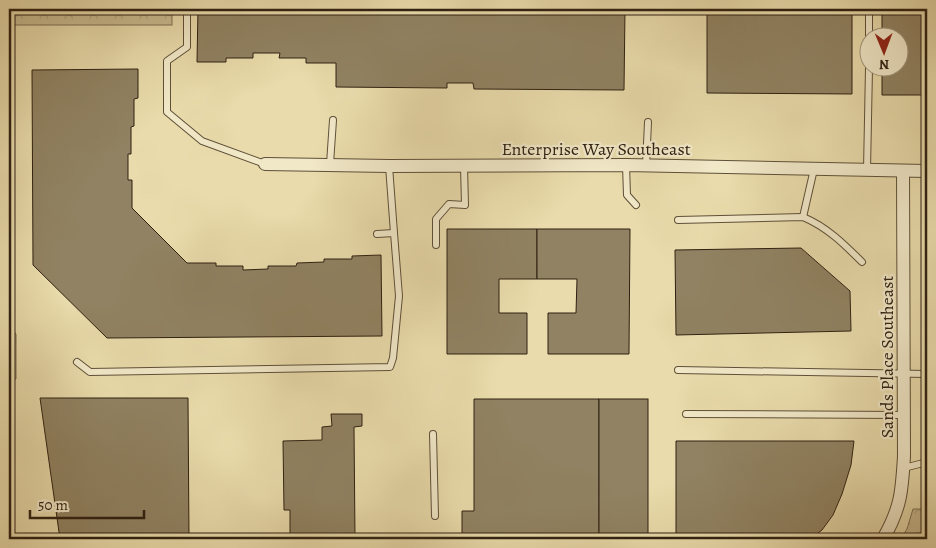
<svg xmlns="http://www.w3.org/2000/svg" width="936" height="548" viewBox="0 0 936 548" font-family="Alegreya,serif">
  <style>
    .green { fill: #c9bb91; stroke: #7c6e52 }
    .forest { fill: url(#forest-crowns); stroke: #7c6e52 }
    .building { fill: #908262; stroke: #2f2112 }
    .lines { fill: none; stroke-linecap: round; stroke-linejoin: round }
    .lane-casing { stroke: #5e5038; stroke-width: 8 }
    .street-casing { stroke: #5e5038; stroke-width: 14 }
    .lane { stroke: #f1e8c8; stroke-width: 6 }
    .street { stroke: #f1e8c8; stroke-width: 12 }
    .labels { text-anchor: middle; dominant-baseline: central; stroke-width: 4.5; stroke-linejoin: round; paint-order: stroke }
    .street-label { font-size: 18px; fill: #2f2112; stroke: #f1e8c8 }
  </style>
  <defs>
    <pattern id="forest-crowns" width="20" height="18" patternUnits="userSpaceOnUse" patternTransform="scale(1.25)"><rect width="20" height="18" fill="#c9bb91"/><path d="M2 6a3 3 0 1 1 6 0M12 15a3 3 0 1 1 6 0" fill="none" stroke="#ada07c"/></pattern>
  </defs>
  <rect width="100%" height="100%" fill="#e9dbab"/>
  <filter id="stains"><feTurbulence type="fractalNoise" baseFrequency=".004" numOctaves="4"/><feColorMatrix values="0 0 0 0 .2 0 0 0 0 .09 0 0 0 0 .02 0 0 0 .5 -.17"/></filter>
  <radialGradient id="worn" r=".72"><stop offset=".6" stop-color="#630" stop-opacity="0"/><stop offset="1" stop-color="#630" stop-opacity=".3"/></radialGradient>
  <polygon class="green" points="9,326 16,334 16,379 9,380"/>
  <g class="forest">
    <rect x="9" y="9" width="163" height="16"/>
    <polygon points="913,509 927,509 927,539 901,539 907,529"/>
  </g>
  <g class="building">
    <polygon points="198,9 625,9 624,90 474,89 473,83 447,83 447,88 336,87 336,63 306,63 306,58 279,58 280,53 253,53 253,58 226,58 226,62 197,62"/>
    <polygon points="707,9 852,9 852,94 707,93"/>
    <polygon points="882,9 927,9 927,95 882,95 882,68 898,68 898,38 882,38"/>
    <polygon points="138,69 138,98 134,99 134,126 131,127 131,154 128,154 128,180 132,180 132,208 187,263 216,263 216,266 243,266 243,270 268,269 268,266 296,266 297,263 324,262 324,259 352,259 352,256 381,255 382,336 107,338 33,265 32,70"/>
    <polygon points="447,229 537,229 537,279 499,279 499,313 527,313 527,354 447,354"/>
    <polygon points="537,229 630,229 629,354 548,354 548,313 576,313 577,279 537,279"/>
    <polygon points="801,248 850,291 851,331 676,335 675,250"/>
    <polygon points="40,398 188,398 189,539 60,539"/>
    <polygon points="474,399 599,399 599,538 462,539 462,511 474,511"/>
    <rect x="599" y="399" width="49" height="139"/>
    <polygon points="331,414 362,414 362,426 354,427 355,539 290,539 290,510 284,510 283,441 322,440 322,427 332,426"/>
    <polygon points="676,441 854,441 851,465 842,494 833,515 822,530 810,539 676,539"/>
  </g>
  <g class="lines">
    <defs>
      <g id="lane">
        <polyline points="187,9 187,47 167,61 167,112 202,141 265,164"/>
        <polyline points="869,38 869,9"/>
        <polyline points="330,164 333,120"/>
        <polyline points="626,165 627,195 636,205"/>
        <polyline points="389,166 394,233"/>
        <polyline points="646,166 648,122"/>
        <polyline points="867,170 869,68"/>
        <polyline points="803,217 814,169"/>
        <path d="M678,220L803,217C827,227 844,244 862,262"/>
        <polyline points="436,245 436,219 449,204 465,205 464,166"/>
        <polyline points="77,362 90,372 390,367 393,358 399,296 394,233 377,234"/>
        <polyline points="678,370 927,374"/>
        <polyline points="686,414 904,415"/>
        <polyline points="433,434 435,516"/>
        <polyline points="904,468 927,462"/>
      </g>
      <g id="street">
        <polyline points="265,164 389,166 626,165 927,171"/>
        <path d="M883,539C901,508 902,491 904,456L903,171"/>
      </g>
    </defs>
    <use href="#lane" class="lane-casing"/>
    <use href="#street" class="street-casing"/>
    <use href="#lane" class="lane"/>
    <use href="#street" class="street"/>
  </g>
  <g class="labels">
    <g class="street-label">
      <text x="596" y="149">Enterprise Way Southeast</text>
      <text transform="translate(887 357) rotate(-90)">Sands Place Southeast</text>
    </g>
  </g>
  <rect width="936" height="548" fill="none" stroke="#e9dbab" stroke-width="30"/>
  <rect x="10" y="10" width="916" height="528" fill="none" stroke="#2f2112" stroke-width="2.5"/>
  <rect x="15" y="15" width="906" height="518" fill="none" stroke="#2f2112"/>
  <g transform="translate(884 52) rotate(179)"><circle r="24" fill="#f1e8c8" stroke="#a3987f"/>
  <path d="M0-4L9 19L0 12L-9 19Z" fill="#8f2418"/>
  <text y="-8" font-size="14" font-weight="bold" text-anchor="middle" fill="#2f2112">N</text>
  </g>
  <path d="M30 510v8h114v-8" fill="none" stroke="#2f2112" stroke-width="2.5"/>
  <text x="38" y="510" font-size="15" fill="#2f2112" stroke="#f1e8c8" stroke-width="4" paint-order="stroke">50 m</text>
  <rect width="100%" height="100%" filter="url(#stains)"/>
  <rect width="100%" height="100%" fill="url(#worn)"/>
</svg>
